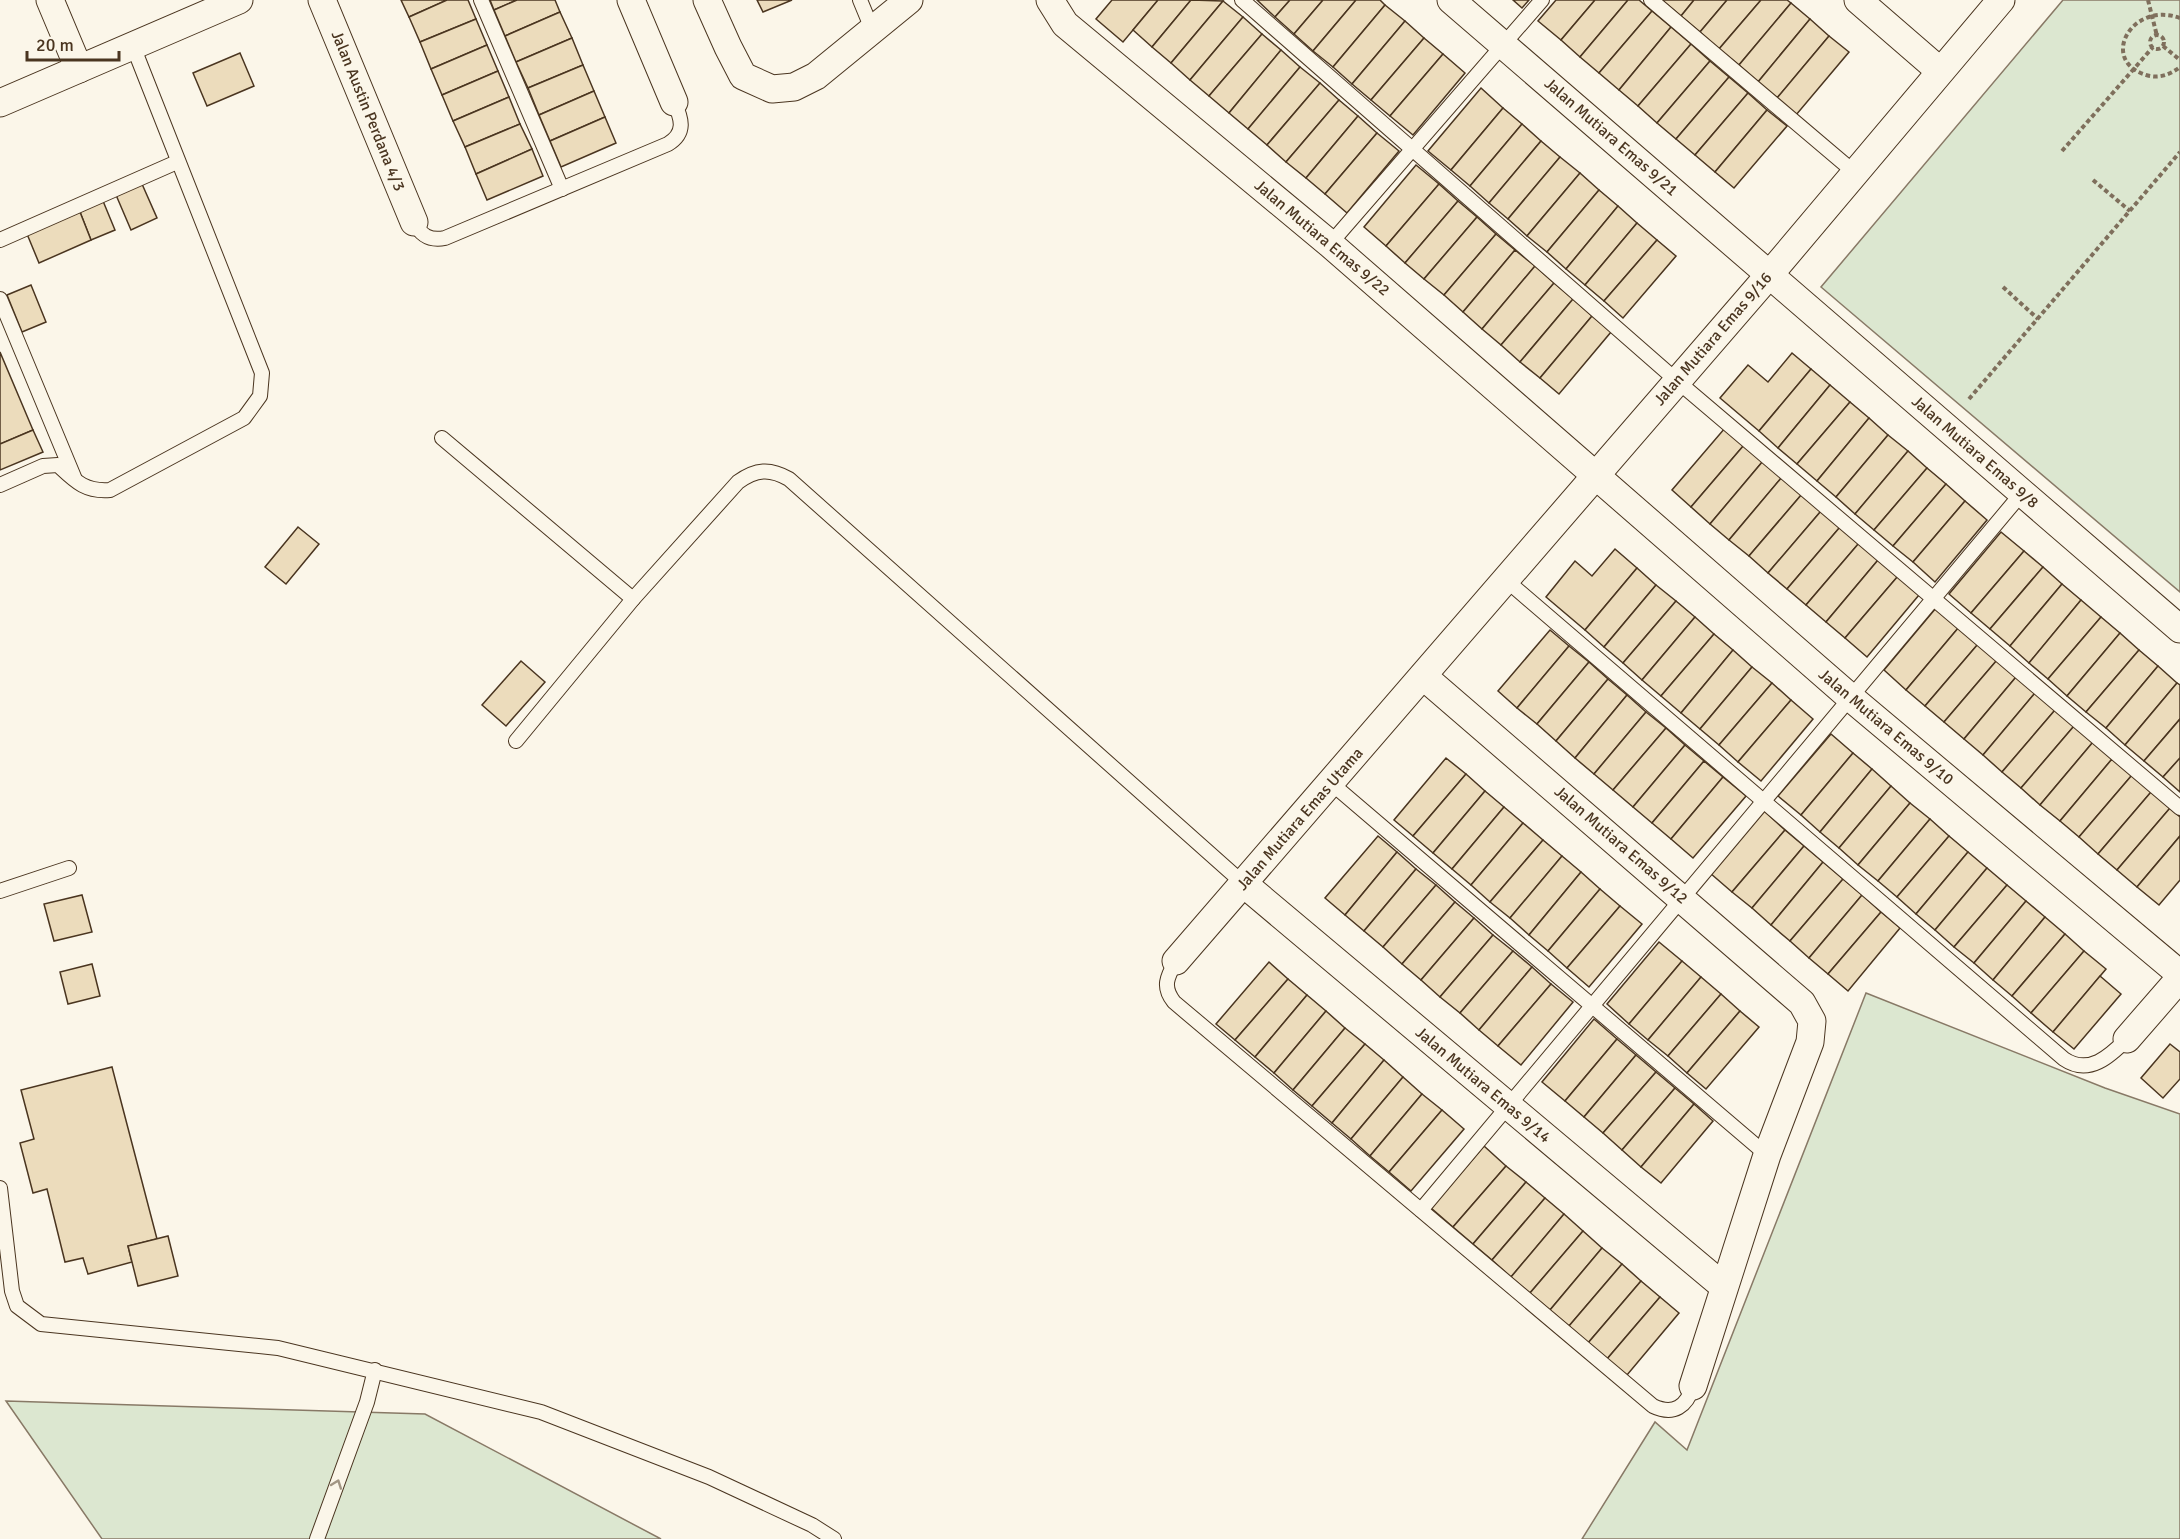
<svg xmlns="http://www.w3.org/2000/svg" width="2180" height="1539" viewBox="0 0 2180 1539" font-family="Signika,sans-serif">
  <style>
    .green { fill: #dce7d0; stroke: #887966; stroke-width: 1.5 }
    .building { fill: #ecdcbc; stroke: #4a3520; stroke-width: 1.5 }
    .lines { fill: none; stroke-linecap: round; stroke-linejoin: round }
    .service-casing { stroke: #4a3520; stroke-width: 16 }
    .minor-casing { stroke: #4a3520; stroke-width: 29 }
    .path { stroke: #7f6f5c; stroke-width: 4; stroke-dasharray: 4.5 3; stroke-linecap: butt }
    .service { stroke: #fbf6e9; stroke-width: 14 }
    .minor { stroke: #fbf6e9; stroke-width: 27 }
    .oneway { stroke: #a29684 }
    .labels { text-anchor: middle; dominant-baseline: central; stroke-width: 4.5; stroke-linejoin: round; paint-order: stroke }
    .street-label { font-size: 16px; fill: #4a3520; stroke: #fbf6e9 }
  </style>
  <rect width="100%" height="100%" fill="#fbf6e9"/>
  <g class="green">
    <polygon points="2063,0 2180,0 2180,592 1821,287"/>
    <polygon points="1866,993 2105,1088 2180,1114 2180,1539 1582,1539 1655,1422 1687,1450"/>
    <polygon points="6,1401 425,1414 661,1539 102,1539"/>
  </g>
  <g class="building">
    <polygon points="401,0 447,0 409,17"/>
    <polygon points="447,0 468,0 476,19 420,42 409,17"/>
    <polygon points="490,0 517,0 494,10"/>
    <polygon points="517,0 555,0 560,12 505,36 494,10"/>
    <polygon points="757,0 792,0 763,12"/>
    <polygon points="1112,0 1158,0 1123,42 1096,19"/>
    <polygon points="1158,0 1191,0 1152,47 1133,30"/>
    <polygon points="1191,0 1223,1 1171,63 1152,47"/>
    <polygon points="1257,0 1290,0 1275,17"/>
    <polygon points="1290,0 1323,0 1294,34 1275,17"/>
    <polygon points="1323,0 1356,0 1313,51 1294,34"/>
    <polygon points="1356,0 1380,0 1385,5 1333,67 1313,51"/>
    <polygon points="1513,0 1529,0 1522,8"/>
    <polygon points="1556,0 1595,0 1561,40 1538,21"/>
    <polygon points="1595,0 1628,0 1580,57 1561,40"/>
    <polygon points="1628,0 1639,0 1652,11 1599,73 1580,57"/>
    <polygon points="1662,0 1694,0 1681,16"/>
    <polygon points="1694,0 1727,0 1700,32 1681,16"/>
    <polygon points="1727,0 1761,0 1719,49 1700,32"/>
    <polygon points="1761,0 1787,0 1791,3 1739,65 1719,49"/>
    <polygon points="1223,1 1243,17 1190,80 1171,63"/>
    <polygon points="1791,3 1810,19 1758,82 1739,65"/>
    <polygon points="1385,5 1405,21 1352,84 1333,67"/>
    <polygon points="1652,11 1671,27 1619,90 1599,73"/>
    <polygon points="560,12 572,38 516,62 505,36"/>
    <polygon points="1243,17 1262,34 1209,96 1190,80"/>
    <polygon points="476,19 487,45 431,69 420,42"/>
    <polygon points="1810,19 1829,36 1777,98 1758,82"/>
    <polygon points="1405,21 1424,38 1371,100 1352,84"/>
    <polygon points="1671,27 1691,44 1638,106 1619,90"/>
    <polygon points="1262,34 1281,50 1229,113 1209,96"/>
    <polygon points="1829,36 1849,52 1796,115 1777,98"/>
    <polygon points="572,38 583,65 528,88 516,62"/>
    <polygon points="1424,38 1443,54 1390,116 1371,100"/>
    <polygon points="1691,44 1710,61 1657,123 1638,106"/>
    <polygon points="487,45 498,71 442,95 431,69"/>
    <polygon points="1281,50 1300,67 1248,129 1229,113"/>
    <polygon points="240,53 254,86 207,106 193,73"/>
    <polygon points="1443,54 1465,73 1413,135 1390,116"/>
    <polygon points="1710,61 1729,77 1676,139 1657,123"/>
    <polygon points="583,65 594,91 539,115 528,88"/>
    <polygon points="1300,67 1320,83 1267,145 1248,129"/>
    <polygon points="498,71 509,97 453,121 442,95"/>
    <polygon points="1729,77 1748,93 1695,155 1676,139"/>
    <polygon points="1320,83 1339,100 1286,162 1267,145"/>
    <polygon points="1481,88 1503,108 1451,170 1428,151"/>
    <polygon points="594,91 605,117 550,141 539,115"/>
    <polygon points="1748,93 1767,110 1715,172 1695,155"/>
    <polygon points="509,97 520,124 465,147 453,121"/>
    <polygon points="1339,100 1358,116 1306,178 1286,162"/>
    <polygon points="1503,108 1522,124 1470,186 1451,170"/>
    <polygon points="1767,110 1787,126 1734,188 1715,172"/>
    <polygon points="1358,116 1377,133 1325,194 1306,178"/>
    <polygon points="605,117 616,143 561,167 550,141"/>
    <polygon points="520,124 532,149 476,174 465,147"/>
    <polygon points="1522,124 1541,141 1489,203 1470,186"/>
    <polygon points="1377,133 1399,151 1347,213 1325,194"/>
    <polygon points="1541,141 1560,157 1508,219 1489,203"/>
    <polygon points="532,149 543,176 487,200 476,174"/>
    <polygon points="1560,157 1580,173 1527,236 1508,219"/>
    <polygon points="1416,165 1439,184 1386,246 1364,227"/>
    <polygon points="1580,173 1599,190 1547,252 1527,236"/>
    <polygon points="142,184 157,218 131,230 116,195"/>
    <polygon points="1439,184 1458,201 1405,263 1386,246"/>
    <polygon points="1599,190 1618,206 1566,269 1547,252"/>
    <polygon points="103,201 115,230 91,240 80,212"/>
    <polygon points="1458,201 1477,217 1424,279 1405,263"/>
    <polygon points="1618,206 1637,223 1585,285 1566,269"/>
    <polygon points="80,212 91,240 39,263 27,234"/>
    <polygon points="1477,217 1496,234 1444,295 1424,279"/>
    <polygon points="1637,223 1657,240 1604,301 1585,285"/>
    <polygon points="1496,234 1515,250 1463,312 1444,295"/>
    <polygon points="1657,240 1676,256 1623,318 1604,301"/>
    <polygon points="1515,250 1535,266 1482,329 1463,312"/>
    <polygon points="1535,266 1554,283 1501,345 1482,329"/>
    <polygon points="1554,283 1573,299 1520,362 1501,345"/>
    <polygon points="31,285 46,322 22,332 7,295"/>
    <polygon points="1573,299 1592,316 1540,378 1520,362"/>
    <polygon points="1592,316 1611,332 1559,394 1540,378"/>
    <polygon points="0,352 33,430 0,444"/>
    <polygon points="1792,353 1811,369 1759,431 1720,398 1748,365 1768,382"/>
    <polygon points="1811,369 1830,385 1778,448 1759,431"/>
    <polygon points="1830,385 1850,402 1797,464 1778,448"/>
    <polygon points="1850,402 1869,418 1817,481 1797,464"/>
    <polygon points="1869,418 1888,435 1836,497 1817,481"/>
    <polygon points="1725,428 1744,445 1691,507 1672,490"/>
    <polygon points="33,430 43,452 0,470 0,444"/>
    <polygon points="1888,435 1908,451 1855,514 1836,497"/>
    <polygon points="1744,445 1763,461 1710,524 1691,507"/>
    <polygon points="1908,451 1927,468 1874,530 1855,514"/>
    <polygon points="1763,461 1782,477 1729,540 1710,524"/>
    <polygon points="1927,468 1946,484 1893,546 1874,530"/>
    <polygon points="1782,477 1802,494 1749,556 1729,540"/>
    <polygon points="1946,484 1965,501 1913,562 1893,546"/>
    <polygon points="1802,494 1821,511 1768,573 1749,556"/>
    <polygon points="1965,501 1987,520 1935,582 1913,562"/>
    <polygon points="1821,511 1840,527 1787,589 1768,573"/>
    <polygon points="298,527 319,544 286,584 265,567"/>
    <polygon points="1840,527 1859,543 1806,605 1787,589"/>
    <polygon points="2001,532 2024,551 1971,613 1949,594"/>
    <polygon points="1859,543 1878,560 1826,622 1806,605"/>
    <polygon points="1615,549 1637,568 1585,630 1546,597 1575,561 1592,576"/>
    <polygon points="2024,551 2043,567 1990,629 1971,613"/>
    <polygon points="1878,560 1898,576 1845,638 1826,622"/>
    <polygon points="2043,567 2062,584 2010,646 1990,629"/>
    <polygon points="1637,568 1656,585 1604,647 1585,630"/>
    <polygon points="1898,576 1919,595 1867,657 1845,638"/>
    <polygon points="2062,584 2081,600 2029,663 2010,646"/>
    <polygon points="1656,585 1676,601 1623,663 1604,647"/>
    <polygon points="2081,600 2101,617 2048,679 2029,663"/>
    <polygon points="1676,601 1695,617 1642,680 1623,663"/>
    <polygon points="1936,608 1959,627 1906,690 1884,670"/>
    <polygon points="1695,617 1714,634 1661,696 1642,680"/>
    <polygon points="2101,617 2120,633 2067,696 2048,679"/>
    <polygon points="1959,627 1978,644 1925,706 1906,690"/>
    <polygon points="1550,630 1569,646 1517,708 1498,691"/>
    <polygon points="2120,633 2139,650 2086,712 2067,696"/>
    <polygon points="1714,634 1733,650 1681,713 1661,696"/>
    <polygon points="1978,644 1997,660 1944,722 1925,706"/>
    <polygon points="1569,646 1589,662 1537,724 1517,708"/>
    <polygon points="1733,650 1752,667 1700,729 1681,713"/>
    <polygon points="2139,650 2158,666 2106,728 2086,712"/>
    <polygon points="1997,660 2016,677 1964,739 1944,722"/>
    <polygon points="521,661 545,682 506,726 482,705"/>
    <polygon points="1589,662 1608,679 1556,741 1537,724"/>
    <polygon points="2158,666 2177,683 2125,745 2106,728"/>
    <polygon points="1752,667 1772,683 1719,745 1700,729"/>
    <polygon points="2016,677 2035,693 1983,755 1964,739"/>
    <polygon points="1608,679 1627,695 1575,758 1556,741"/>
    <polygon points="1772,683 1791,700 1738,762 1719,745"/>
    <polygon points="2177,683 2180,685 2180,719 2144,761 2125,745"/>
    <polygon points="2035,693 2055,710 2002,772 1983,755"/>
    <polygon points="1627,695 1646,712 1594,774 1575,758"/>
    <polygon points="1791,700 1813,719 1761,781 1738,762"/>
    <polygon points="2055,710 2074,726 2021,788 2002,772"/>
    <polygon points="1646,712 1666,728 1613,790 1594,774"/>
    <polygon points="2180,719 2180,758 2163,777 2144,761"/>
    <polygon points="2074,726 2093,742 2040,805 2021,788"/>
    <polygon points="1666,728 1685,745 1633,807 1613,790"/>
    <polygon points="1831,734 1853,753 1801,815 1778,796"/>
    <polygon points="2093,742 2112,759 2060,821 2040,805"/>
    <polygon points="1685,745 1704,761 1652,823 1633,807"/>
    <polygon points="1853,753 1872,769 1820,832 1801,815"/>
    <polygon points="1446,758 1466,774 1413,836 1394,820"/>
    <polygon points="2180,758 2180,792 2163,777"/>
    <polygon points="2112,759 2132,775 2079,837 2060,821"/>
    <polygon points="1704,761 1723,777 1671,839 1652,823"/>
    <polygon points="1872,769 1891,786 1839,848 1820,832"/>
    <polygon points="1466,774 1485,791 1433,853 1413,836"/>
    <polygon points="2132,775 2151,792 2098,854 2079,837"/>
    <polygon points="1723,777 1746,796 1693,858 1671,839"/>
    <polygon points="1891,786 1910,803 1858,865 1839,848"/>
    <polygon points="1485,791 1504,807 1452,869 1433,853"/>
    <polygon points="2151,792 2170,808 2117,870 2098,854"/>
    <polygon points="1910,803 1930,819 1878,881 1858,865"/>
    <polygon points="1504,807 1523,823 1471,885 1452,869"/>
    <polygon points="2170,808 2180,817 2180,836 2137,887 2117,870"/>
    <polygon points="1763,810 1785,830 1732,892 1710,873"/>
    <polygon points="1930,819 1949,836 1897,897 1878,881"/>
    <polygon points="1523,823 1543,840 1490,902 1471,885"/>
    <polygon points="1785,830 1804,846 1752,908 1732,892"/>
    <polygon points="1378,836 1397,852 1345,915 1325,898"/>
    <polygon points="1949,836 1968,852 1916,914 1897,897"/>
    <polygon points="2180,836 2180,880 2159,905 2137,887"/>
    <polygon points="1543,840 1562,856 1510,918 1490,902"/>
    <polygon points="1804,846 1823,862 1771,925 1752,908"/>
    <polygon points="1397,852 1416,869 1364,931 1345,915"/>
    <polygon points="1968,852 1987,868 1935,930 1916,914"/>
    <polygon points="1562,856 1581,872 1529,935 1510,918"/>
    <polygon points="1823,862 1843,879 1790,941 1771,925"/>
    <polygon points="1987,868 2007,885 1954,947 1935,930"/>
    <polygon points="1416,869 1436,885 1383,947 1364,931"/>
    <polygon points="1581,872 1600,889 1548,951 1529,935"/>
    <polygon points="1843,879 1862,895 1809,958 1790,941"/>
    <polygon points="1436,885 1455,902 1402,964 1383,947"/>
    <polygon points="2007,885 2026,901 1974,963 1954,947"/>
    <polygon points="1600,889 1620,906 1567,968 1548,951"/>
    <polygon points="82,895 92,932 54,941 44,904"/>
    <polygon points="1862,895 1881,912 1828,974 1809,958"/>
    <polygon points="2026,901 2045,917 1993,980 1974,963"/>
    <polygon points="1455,902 1474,918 1421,980 1402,964"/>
    <polygon points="1620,906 1642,924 1589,987 1567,968"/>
    <polygon points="1881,912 1900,928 1848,991 1828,974"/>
    <polygon points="2045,917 2065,934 2012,996 1993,980"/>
    <polygon points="1474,918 1493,935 1440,997 1421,980"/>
    <polygon points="2065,934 2084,951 2031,1013 2012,996"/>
    <polygon points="1493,935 1513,951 1460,1013 1440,997"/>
    <polygon points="1659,942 1682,961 1629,1024 1607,1004"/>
    <polygon points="1513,951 1532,967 1479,1030 1460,1013"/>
    <polygon points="2084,951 2106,969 2053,1032 2031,1013"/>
    <polygon points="1682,961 1701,977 1648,1040 1629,1024"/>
    <polygon points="1269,962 1288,979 1235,1040 1216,1024"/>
    <polygon points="92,964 100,996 68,1004 60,972"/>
    <polygon points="1532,967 1551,984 1498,1046 1479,1030"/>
    <polygon points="2100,976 2121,994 2074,1049 2053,1032"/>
    <polygon points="1701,977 1721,994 1668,1056 1648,1040"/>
    <polygon points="1288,979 1307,995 1255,1057 1235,1040"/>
    <polygon points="1551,984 1573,1002 1521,1065 1498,1046"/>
    <polygon points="1721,994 1740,1011 1687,1073 1668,1056"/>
    <polygon points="1307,995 1326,1011 1274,1073 1255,1057"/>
    <polygon points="1326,1011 1345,1028 1293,1090 1274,1073"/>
    <polygon points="1740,1011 1759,1027 1706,1089 1687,1073"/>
    <polygon points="1594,1019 1617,1039 1565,1101 1542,1082"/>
    <polygon points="1345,1028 1365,1044 1312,1106 1293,1090"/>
    <polygon points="1617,1039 1636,1055 1584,1117 1565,1101"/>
    <polygon points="1365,1044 1384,1060 1332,1123 1312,1106"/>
    <polygon points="2170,1044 2180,1052 2180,1079 2163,1098 2141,1078"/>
    <polygon points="1636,1055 1656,1072 1603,1133 1584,1117"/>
    <polygon points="1384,1060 1403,1077 1351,1139 1332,1123"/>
    <polygon points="112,1067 157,1239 128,1246 132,1262 88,1274 83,1258 65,1262 47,1189 33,1193 20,1143 34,1139 21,1090"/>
    <polygon points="1656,1072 1675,1088 1622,1150 1603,1133"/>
    <polygon points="1403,1077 1422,1094 1370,1156 1351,1139"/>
    <polygon points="1675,1088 1694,1104 1641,1167 1622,1150"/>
    <polygon points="1422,1094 1442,1110 1389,1172 1370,1156"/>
    <polygon points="1694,1104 1713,1121 1661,1183 1641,1167"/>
    <polygon points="1442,1110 1464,1129 1411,1191 1389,1172"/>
    <polygon points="1484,1146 1506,1166 1453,1227 1431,1208"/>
    <polygon points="1506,1166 1526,1182 1473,1244 1453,1227"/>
    <polygon points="1526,1182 1545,1198 1492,1260 1473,1244"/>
    <polygon points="1545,1198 1564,1214 1511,1277 1492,1260"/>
    <polygon points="1564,1214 1583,1231 1530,1293 1511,1277"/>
    <polygon points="1583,1231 1602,1248 1550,1310 1530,1293"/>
    <polygon points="168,1236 178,1276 138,1286 128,1246"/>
    <polygon points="1602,1248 1622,1264 1569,1326 1550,1310"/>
    <polygon points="1622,1264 1641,1281 1588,1343 1569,1326"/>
    <polygon points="1641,1281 1660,1297 1607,1359 1588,1343"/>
    <polygon points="1660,1297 1679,1313 1627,1375 1607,1359"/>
  </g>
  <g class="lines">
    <defs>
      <g id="service">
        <polyline points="481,0 562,189"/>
        <polyline points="860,0 872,29"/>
        <polyline points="1242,0 1676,380 2180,808"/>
        <polyline points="1651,0 1854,172"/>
        <path d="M414,222C421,236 430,241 445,238L668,144C686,133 682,119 674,102"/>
        <polyline points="0,240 177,162"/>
        <polyline points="1330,244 1542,0"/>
        <polyline points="0,299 74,477"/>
        <polyline points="442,438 633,599"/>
        <path d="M0,485L43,466L58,465C75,481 85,492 110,490L244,418L260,396L262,373L133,46"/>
        <path d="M1506,580L2064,1059C2089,1076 2110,1056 2127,1039"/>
        <path d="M516,741L633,599L738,482C756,469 770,468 789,479L1244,884"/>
        <polyline points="1331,783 1767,1155"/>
        <polyline points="0,891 69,868"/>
        <path d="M1176,961C1167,977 1162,987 1174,1002L1653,1406C1674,1416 1687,1406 1693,1386"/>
        <polyline points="0,1188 12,1291 17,1306 41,1324 278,1348 541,1412 709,1477 812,1525 834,1539"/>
        <polyline points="1421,1210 2022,493"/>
        <polyline points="317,1539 367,1402 375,1370"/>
      </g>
      <g id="minor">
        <polyline points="50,0 79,69"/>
        <polyline points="322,0 414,222"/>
        <polyline points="631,0 674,102"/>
        <polyline points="707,0 728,47 743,76 772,89 794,87 816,76 909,0"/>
        <polyline points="1050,0 1065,24 1330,244 1851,698 2180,974"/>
        <polyline points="1451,0 2180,629"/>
        <polyline points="1858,0 1940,71"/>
        <polyline points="0,103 239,0"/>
        <polyline points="1423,676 1802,1003 1812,1021 1810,1042 1767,1155 1693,1386"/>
        <polyline points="1244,884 1723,1286"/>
        <polyline points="1176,961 1770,274 2001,0"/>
        <polyline points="2127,1039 2180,978"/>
      </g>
    </defs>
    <use href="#service" class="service-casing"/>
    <use href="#minor" class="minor-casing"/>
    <g class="path">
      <polyline points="2148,0 2157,36"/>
      <path d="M2180,18C2130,0 2097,64 2150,76C2161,78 2171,74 2180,67"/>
      <circle cx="2157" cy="42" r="7"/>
      <polyline points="2163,46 2180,60"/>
      <polyline points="2062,151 2153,47"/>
      <polyline points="2093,180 2130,211"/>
      <polyline points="2003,287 2038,319"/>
      <polyline points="1969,399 2180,152"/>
    </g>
    <use href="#service" class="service"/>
    <use href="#minor" class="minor"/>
  </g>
  <defs><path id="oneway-chevron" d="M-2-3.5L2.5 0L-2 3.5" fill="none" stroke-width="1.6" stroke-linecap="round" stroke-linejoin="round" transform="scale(1.5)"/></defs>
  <use class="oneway" href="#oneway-chevron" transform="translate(337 1484) rotate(-70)"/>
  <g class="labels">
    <g class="street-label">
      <text transform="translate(368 111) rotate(68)">Jalan Austin Perdana 4/3</text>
      <text transform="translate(1611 137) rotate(41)">Jalan Mutiara Emas 9/21</text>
      <text transform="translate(1322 238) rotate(40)">Jalan Mutiara Emas 9/22</text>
      <text transform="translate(1713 339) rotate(-49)">Jalan Mutiara Emas 9/16</text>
      <text transform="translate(1975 452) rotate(41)">Jalan Mutiara Emas 9/8</text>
      <text transform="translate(1886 727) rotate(40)">Jalan Mutiara Emas 9/10</text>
      <text transform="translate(1300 819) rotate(-49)">Jalan Mutiara Emas Utama</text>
      <text transform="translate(1621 845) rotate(41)">Jalan Mutiara Emas 9/12</text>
      <text transform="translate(1483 1085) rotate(40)">Jalan Mutiara Emas 9/14</text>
    </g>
  </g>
  <path d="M27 51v9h92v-9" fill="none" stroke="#4a3520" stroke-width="3"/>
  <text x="36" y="51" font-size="18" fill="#4a3520" stroke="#fbf6e9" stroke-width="4.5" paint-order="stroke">20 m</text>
</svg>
